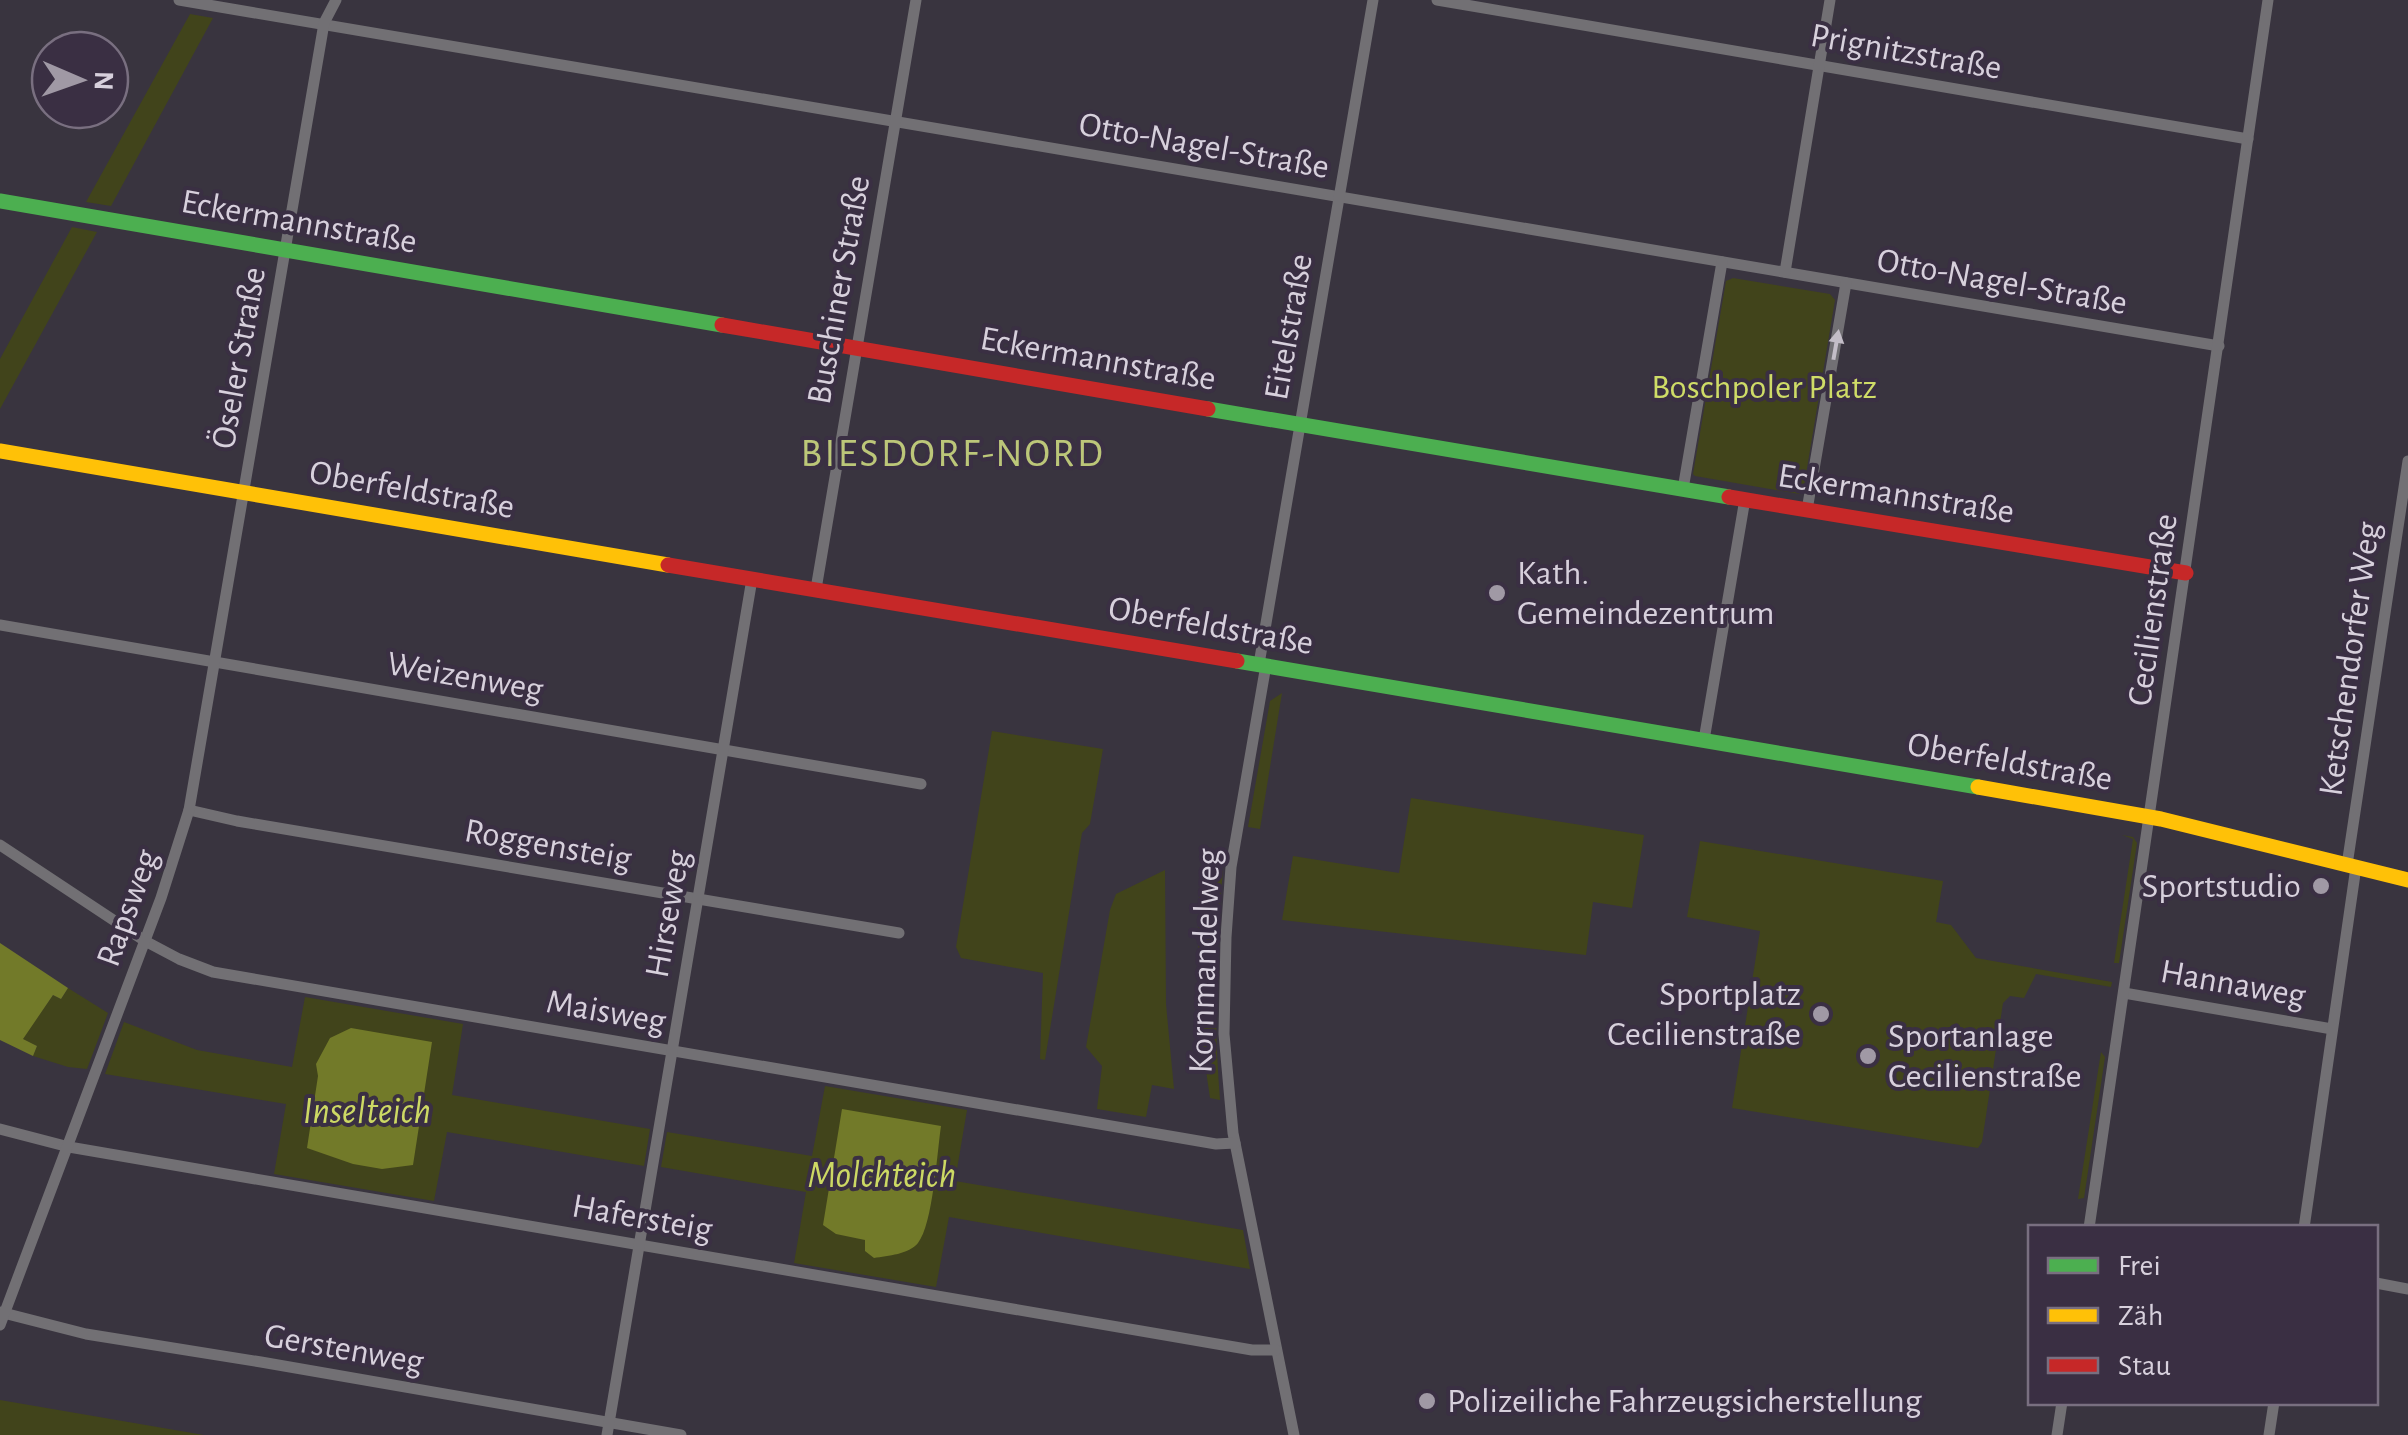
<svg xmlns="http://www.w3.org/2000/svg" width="2408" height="1435" viewBox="0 0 2408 1435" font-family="'Alegreya Sans',sans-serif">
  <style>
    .green { fill: #41441b }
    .water { fill: #727a29 }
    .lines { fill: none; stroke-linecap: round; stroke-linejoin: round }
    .street { stroke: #727074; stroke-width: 11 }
    .fast { stroke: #4caf50; stroke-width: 15 }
    .slow { stroke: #ffc107; stroke-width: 15 }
    .jam { stroke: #c62828; stroke-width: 15 }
    .oneway { fill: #c3bdc7 }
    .poi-dot { fill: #a099a5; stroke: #3a2f43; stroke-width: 4 }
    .labels { text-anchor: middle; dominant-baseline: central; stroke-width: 8; stroke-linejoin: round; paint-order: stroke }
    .street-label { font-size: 35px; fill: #d7d0dc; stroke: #3a2f43 }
    .park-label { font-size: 35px; fill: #cfdc67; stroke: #3a2f43 }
    .poi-label { font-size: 35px; fill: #d7d0dc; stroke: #3a2f43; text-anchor: start }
    .water-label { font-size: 38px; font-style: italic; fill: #cdd964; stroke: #3a2f43 }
    .quarter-label { font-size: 40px; letter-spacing: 2.5px; fill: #bcc679; stroke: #3a2f43 }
  </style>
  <rect width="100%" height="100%" fill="#39343f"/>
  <g class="green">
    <polygon points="190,14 213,18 111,206 86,202"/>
    <polygon points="72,227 97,232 0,409 0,359"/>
    <polygon points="1733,278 1830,294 1835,300 1803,492 1799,494 1695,476 1693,474 1726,281"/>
    <polygon points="1282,693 1260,829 1248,827 1270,701"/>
    <polygon points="992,731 1103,749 1090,824 1082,833 1045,1060 1040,1059 1043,973 961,958 956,947"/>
    <polygon points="1411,798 1644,835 1632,908 1593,902 1586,955 1282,920 1293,856 1399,873"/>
    <polygon points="2122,835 2133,837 2137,843 2119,963 2114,963 2133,839"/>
    <polygon points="1700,841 1943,881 1936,922 1951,925 1976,958 2112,982 2111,987 2036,974 2024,998 2010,996 2003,1003 1982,1142 1978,1148 1732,1108 1760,931 1687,917"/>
    <path d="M1201,869L1223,871C1214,947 1214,1024 1220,1100L1210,1098C1198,1022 1196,946 1201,869Z"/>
    <polygon points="1165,870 1166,1004 1174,1089 1152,1085 1146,1117 1097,1109 1102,1066 1086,1047 1110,910 1116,894"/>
    <polygon points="68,988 108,1013 87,1069 68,1067 33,1056 37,1046 22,1039 53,995 61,999"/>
    <polygon points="305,997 463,1024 452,1095 650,1129 644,1166 447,1132 434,1201 274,1174 286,1104 105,1074 124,1022 197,1050 292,1067"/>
    <polygon points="2101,1052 2105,1057 2084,1198 2078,1199"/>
    <polygon points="825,1086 967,1110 955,1181 1243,1230 1250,1269 949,1217 936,1287 794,1263 806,1192 661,1167 667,1132 812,1156"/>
    <polygon points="0,1400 204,1435 0,1435"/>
  </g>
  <g class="water">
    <polygon points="0,943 68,988 61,999 53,995 23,1039 37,1046 33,1056 0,1040"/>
    <polygon points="351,1028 432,1042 413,1165 382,1169 353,1164 307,1148 318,1076 316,1064 330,1038"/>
    <path d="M842,1109L941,1126C937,1153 933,1224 918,1243C909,1254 888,1256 874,1258L865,1251V1240L836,1234L823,1225Z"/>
  </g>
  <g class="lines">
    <g class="street">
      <polyline points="179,0 2219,346"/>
      <polyline points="1437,0 2248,139"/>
      <polyline points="1785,272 1830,0"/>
      <polyline points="1683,489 1722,262"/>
      <polyline points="1807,510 1846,283"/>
      <polyline points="816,589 916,0"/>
      <polyline points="0,625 921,784"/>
      <polyline points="1259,664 1373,0"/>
      <polyline points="1266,665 1231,867 1226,937 1224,1034 1233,1133 1294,1435"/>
      <polyline points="1704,740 1745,499"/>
      <polyline points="189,810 237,821 899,933"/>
      <polyline points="0,845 145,941 179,959 213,972 1216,1144 1235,1143"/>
      <polyline points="2347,865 2408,461"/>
      <polyline points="2124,993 2332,1029"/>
      <polyline points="0,1129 69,1147 1252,1350 1276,1350"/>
      <polyline points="2089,1228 2268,0"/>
      <polyline points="2304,1228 2356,867"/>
      <polyline points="2376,1283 2408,1289"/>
      <polyline points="0,1312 86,1334 261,1362 681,1435"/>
      <polyline points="0,1325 161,898 189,810 322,35 324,23 336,0"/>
      <polyline points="607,1435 752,579"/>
      <polyline points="2057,1435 2062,1402"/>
      <polyline points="2269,1435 2274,1402"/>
    </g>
    <g class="fast">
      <polyline points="0,201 722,325"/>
      <polyline points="1208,409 1729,497"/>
      <polyline points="1237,661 1978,787"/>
    </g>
    <g class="slow">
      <polyline points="0,451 668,565"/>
      <polyline points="1978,787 2161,819 2408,880"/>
    </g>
    <g class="jam">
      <polyline points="722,325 1208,409"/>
      <polyline points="1729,497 2186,573"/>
      <polyline points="668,565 1237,661"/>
    </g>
  </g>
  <defs><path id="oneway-solid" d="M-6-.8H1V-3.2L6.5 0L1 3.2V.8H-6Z" transform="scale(2.5)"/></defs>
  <use class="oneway" href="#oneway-solid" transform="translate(1836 345) rotate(-80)"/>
  <g class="poi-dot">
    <circle cx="1497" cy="593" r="10"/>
    <circle cx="2321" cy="886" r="10"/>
    <circle cx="1821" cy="1014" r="10"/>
    <circle cx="1868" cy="1056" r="10"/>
    <circle cx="1427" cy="1401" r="10"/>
  </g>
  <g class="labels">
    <g class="street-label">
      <text transform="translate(1906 52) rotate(10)">Prignitzstraße</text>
      <text transform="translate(1204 146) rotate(10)">Otto-Nagel-Straße</text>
      <text transform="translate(299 222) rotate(10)">Eckermannstraße</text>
      <text transform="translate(2002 282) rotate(10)">Otto-Nagel-Straße</text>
      <text transform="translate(839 290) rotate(-80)">Buschiner Straße</text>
      <text transform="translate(1289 327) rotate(-80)">Eitelstraße</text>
      <text transform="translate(239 358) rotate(-80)">Öseler Straße</text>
      <text transform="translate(1098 359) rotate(10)">Eckermannstraße</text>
      <text transform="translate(412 490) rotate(10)">Oberfeldstraße</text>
      <text transform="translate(1896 494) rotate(9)">Eckermannstraße</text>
      <text transform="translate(2153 610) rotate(-82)">Cecilienstraße</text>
      <text transform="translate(1211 626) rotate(10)">Oberfeldstraße</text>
      <text transform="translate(2350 659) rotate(-82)">Ketschendorfer Weg</text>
      <text transform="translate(465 677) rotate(10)">Weizenweg</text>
      <text transform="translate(2010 762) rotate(10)">Oberfeldstraße</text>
      <text transform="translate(548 845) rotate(10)">Roggensteig</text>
      <text transform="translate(128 908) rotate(-70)">Rapsweg</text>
      <text transform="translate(668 914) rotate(-80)">Hirseweg</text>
      <text transform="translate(1205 961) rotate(-88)">Kornmandelweg</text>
      <text transform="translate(2233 984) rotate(10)">Hannaweg</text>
      <text transform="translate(606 1012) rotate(10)">Maisweg</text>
      <text transform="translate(642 1218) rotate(10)">Hafersteig</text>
      <text transform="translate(344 1349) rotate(10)">Gerstenweg</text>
    </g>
    <g class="park-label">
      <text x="1764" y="387">Boschpoler Platz</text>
    </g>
    <g class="poi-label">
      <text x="1517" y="573">Kath.<tspan x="1517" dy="40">Gemeindezentrum</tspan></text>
      <text x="2301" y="886" text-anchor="end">Sportstudio</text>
      <text x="1801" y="994" text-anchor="end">Sportplatz<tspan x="1801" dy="40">Cecilienstraße</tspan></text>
      <text x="1888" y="1036">Sportanlage<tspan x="1888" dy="40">Cecilienstraße</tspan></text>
      <text x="1447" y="1401">Polizeiliche Fahrzeugsicherstellung</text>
    </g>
    <g class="water-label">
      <text x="367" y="1112">Inselteich</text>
      <text x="882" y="1176">Molchteich</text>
    </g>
    <g class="quarter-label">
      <text x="953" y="454">BIESDORF-NORD</text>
    </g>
  </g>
  <rect x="2028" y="1225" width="350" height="180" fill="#3a2f43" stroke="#796f80" stroke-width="2.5"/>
  <rect x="2048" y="1258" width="50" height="15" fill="#4caf50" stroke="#796f80" stroke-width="2.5"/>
  <text x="2118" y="1275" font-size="30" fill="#d7d0dc">Frei</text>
  <rect x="2048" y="1308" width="50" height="15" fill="#ffc107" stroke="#796f80" stroke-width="2.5"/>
  <text x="2118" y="1325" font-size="30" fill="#d7d0dc">Zäh</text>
  <rect x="2048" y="1358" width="50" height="15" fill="#c62828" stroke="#796f80" stroke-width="2.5"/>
  <text x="2118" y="1375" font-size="30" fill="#d7d0dc">Stau</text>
  <g transform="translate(80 80) rotate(92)"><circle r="48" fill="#3a2f43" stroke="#796f80" stroke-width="2.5"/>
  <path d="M0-8L18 38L0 25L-18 38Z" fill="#a099a5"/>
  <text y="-15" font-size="28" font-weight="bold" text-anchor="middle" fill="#d7d0dc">N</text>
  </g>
</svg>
